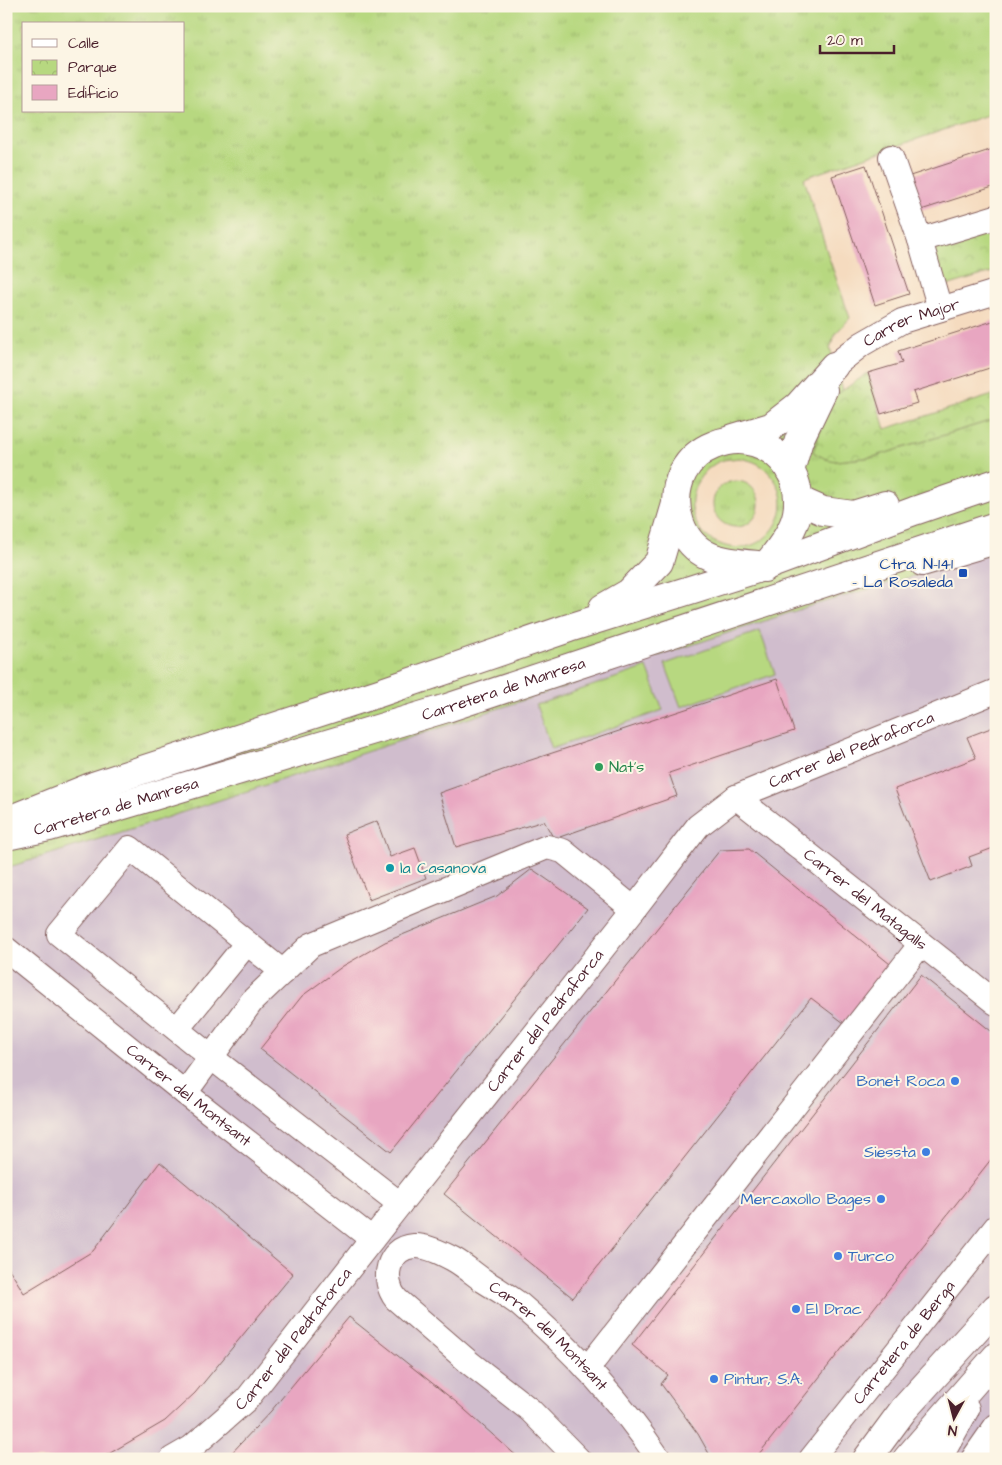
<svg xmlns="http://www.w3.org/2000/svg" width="1002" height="1465" viewBox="0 0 1002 1465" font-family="'Architects Daughter',sans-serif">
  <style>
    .industrial { fill: #d0bdcd }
    .grass { fill: url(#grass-tufts); stroke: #807c56; fill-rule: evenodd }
    .park { fill: url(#park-crowns); stroke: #807c56 }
    .pitch { fill: #b7d880; stroke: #807c56 }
    .building { fill: #e8a6c1 }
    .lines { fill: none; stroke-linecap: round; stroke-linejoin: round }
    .minor-casing { stroke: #86615f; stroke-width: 26 }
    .major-casing { stroke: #86615f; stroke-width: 30 }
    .minor { stroke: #fff; stroke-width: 24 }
    .major { stroke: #fff; stroke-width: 28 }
    .transit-dot { fill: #1a4fb4; stroke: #fcf5e5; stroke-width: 2 }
    .leisure-dot { fill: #2e9e5b; stroke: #fcf5e5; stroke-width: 2 }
    .culture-dot { fill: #0f9aa8; stroke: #fcf5e5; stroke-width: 2 }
    .shop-dot { fill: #3f7fe0; stroke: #fcf5e5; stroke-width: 2 }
    .labels { text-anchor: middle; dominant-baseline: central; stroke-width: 4; stroke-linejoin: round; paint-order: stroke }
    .street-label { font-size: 16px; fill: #4a1f2b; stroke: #fcf5e5 }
    .transit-label { font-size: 16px; fill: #164399; stroke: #fcf5e5; text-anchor: end }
    .leisure-label { font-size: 16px; fill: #27864d; stroke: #fcf5e5; text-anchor: start }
    .culture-label { font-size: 16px; fill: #0d838f; stroke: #fcf5e5; text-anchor: start }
    .shop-label { font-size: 16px; fill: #366cbe; stroke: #fcf5e5; text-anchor: end }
  </style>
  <defs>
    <pattern id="grass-tufts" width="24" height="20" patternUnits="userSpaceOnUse" patternTransform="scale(1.25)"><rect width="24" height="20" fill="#b7d880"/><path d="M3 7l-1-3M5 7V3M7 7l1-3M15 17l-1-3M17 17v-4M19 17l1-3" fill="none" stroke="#9fb96f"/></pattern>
    <pattern id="park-crowns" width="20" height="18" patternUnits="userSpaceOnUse" patternTransform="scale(1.25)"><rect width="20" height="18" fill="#b7d880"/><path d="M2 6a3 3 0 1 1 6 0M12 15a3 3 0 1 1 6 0" fill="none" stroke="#9fb96f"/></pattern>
  </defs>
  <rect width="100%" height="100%" fill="#fcf5e5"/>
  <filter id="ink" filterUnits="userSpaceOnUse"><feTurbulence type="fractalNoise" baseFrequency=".02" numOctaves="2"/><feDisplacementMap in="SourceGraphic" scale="10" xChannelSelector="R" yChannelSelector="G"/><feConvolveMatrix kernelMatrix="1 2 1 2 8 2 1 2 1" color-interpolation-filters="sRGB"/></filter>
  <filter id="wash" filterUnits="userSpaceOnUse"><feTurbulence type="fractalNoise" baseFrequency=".0096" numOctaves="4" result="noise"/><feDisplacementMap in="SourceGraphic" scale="20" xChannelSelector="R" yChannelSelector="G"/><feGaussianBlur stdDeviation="1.12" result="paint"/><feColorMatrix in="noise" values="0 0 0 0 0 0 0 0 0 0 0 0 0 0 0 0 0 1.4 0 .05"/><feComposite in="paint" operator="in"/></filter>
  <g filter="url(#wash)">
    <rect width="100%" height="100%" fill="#f5dbbf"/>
    <polygon class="industrial" points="996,552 996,1459 6,1459 6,868 150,823 810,606"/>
    <g class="grass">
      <path d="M6,6H996V112L804,178L829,258L850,318L836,333L830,348L843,390L833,397L826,459L836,461L873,457L996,419V552L810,606L150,823L6,868ZM24,24H184V111H24ZM739,458C744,459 749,460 754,462C762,465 769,472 774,479C799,515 760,561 720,544C712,541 704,536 699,528C683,503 695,473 720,461C726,459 733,459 739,458Z"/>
      <circle cx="736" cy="504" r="23"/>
    </g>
    <g class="park">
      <polygon points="996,229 996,271 943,287 931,249"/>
      <polygon points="868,373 885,429 996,394 996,419 873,457 836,461 826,459 813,452 825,416 833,397"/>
    </g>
    <g class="pitch">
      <polygon points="760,631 775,674 681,707 665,664"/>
      <polygon points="647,667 663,710 551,749 536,705"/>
    </g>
    <g id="blocks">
      <g class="building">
        <polygon points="996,148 996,186 921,210 910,176"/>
        <polygon points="866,165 909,294 875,305 832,176"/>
        <polygon points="996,320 996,366 913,392 917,403 881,414 868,373 902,363 898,351"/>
        <polygon points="777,679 794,731 669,773 677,796 554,839 544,821 456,847 439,793 528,761"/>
        <polygon points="996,726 996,847 969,857 972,866 931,882 895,789 976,758 967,737"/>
        <polygon points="377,821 390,857 415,848 426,878 369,900 344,834"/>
        <polygon points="749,849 890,964 844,1023 811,998 573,1298 444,1194 720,850"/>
        <polygon points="532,869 588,908 391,1152 260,1049 302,996 343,966 385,942 497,896"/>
        <polygon points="921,975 996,1035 996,1153 755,1459 712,1459 698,1434 661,1384 668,1375 632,1345"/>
        <polygon points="160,1162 293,1274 195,1393 165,1421 100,1459 6,1459 6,1264 24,1293 93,1251"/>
        <polygon points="349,1317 456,1402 520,1459 226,1459 271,1411"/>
      </g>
    </g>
  </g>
  <g filter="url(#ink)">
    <use href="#blocks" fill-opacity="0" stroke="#86615f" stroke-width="1"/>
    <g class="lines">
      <defs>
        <g id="minor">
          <polyline points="891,157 920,240"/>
          <polyline points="940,309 920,240 996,217"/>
          <path id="s1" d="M834,366L862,344L902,321L996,292"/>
          <polyline points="922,564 989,544 996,534"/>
          <path id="s2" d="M736,797L996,1003"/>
          <path id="s3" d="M6,949L185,1093L372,1239"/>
          <polyline points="283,972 130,848 59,934 212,1058 400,1204"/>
          <polyline points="177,1029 247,943"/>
          <polyline points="185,1093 252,1001 311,945 547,847 563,851 634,909"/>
          <polyline points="587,1369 921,944"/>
          <path id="s4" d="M172,1459L191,1448L247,1399L392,1214L634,909L698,826L736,797L996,691"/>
          <path id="s5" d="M578,1459L530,1410L471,1364L396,1299C381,1280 387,1248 414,1246C426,1245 442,1253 453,1259C464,1265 474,1274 484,1281C496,1288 508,1296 519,1304C572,1349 620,1401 659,1459"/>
          <path id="s6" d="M811,1459L996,1227"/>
          <polyline points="973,1459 996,1426"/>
        </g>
        <g id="major">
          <polyline points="734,438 771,427 798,406 834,366"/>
          <polyline points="790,471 799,440 823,390"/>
          <polyline points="798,500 823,511 853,515 885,505"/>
          <path d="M757,565C724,562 693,560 680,523C674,505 675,488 683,472C690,459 701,450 714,445C760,426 806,465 797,513C794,531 776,554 764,568"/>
          <polyline points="603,608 629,593 659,562 676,504"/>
          <polyline points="6,824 19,816 96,785 379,693 569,628 766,566 914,511 996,483"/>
          <path id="s7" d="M6,836L49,827L140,800L447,708L996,526"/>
          <polyline points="867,1459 904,1409 996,1308"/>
          <polyline points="907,1459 996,1357"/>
          <polyline points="942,1459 940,1454 965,1409"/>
        </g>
      </defs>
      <use href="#minor" class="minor-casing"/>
      <use href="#major" class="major-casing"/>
      <use href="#minor" class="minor"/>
      <use href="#major" class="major"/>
    </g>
  </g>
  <rect class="transit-dot" x="958" y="568" width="10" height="10" rx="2.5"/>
  <circle class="leisure-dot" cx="599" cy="767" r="5"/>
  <circle class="culture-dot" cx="390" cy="868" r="5"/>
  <g class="shop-dot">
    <circle cx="955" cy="1081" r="5"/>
    <circle cx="926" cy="1152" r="5"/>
    <circle cx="881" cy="1199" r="5"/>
    <circle cx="838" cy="1256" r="5"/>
    <circle cx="796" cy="1309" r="5"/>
    <circle cx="714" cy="1379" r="5"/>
  </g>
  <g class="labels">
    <g class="street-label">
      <text stroke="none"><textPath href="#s1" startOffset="90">Carrer Major</textPath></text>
      <text stroke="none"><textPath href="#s7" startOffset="519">Carretera de Manresa</textPath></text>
      <text stroke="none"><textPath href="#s4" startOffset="998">Carrer del Pedraforca</textPath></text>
      <text stroke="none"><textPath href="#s7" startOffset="114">Carretera de Manresa</textPath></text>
      <text stroke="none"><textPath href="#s2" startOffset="165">Carrer del Matagalls</textPath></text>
      <text stroke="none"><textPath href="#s4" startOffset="578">Carrer del Pedraforca</textPath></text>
      <text stroke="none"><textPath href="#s3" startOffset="234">Carrer del Montsant</textPath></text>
      <text stroke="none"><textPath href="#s4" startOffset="172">Carrer del Pedraforca</textPath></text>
      <text stroke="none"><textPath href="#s5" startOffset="476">Carrer del Montsant</textPath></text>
      <text stroke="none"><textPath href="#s6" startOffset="149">Carretera de Berga</textPath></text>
    </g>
    <g class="transit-label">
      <text x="953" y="564">Ctra. N-141<tspan x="953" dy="18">- La Rosaleda</tspan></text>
    </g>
    <g class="leisure-label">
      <text x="609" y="767">Nat's</text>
    </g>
    <g class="culture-label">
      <text x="400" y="868">la Casanova</text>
    </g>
    <g class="shop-label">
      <text x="945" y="1081">Bonet Roca</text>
      <text x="916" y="1152">Siessta</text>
      <text x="871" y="1199">Mercaxollo Bages</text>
      <text x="848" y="1256" text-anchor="start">Turco</text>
      <text x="806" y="1309" text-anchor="start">El Drac</text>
      <text x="724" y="1379" text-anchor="start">Pintur, S.A.</text>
    </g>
  </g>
  <rect width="1002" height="1465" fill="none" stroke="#fcf5e5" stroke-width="25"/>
  <rect x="22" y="22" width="162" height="90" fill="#fcf5e5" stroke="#b59f9b"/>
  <rect x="32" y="39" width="25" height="8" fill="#ffffff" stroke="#b59f9b"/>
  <text x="68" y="48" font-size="15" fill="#4a1f2b">Calle</text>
  <rect x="32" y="60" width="25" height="15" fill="url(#park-crowns)" stroke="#b59f9b"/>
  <text x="68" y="72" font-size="15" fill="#4a1f2b">Parque</text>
  <rect x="32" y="85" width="25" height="15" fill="#e8a6c1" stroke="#b59f9b"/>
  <text x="68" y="98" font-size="15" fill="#4a1f2b">Edificio</text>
  <g transform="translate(954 1418) rotate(187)" stroke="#fcf5e5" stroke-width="4" paint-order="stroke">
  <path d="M0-4L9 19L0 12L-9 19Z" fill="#4a1f2b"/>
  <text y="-8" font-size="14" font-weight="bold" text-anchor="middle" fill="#4a1f2b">N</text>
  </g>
  <path d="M820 45v8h74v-8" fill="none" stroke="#4a1f2b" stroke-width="2.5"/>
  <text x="827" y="45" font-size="15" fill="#4a1f2b" stroke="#fcf5e5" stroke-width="4" paint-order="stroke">20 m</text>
</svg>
